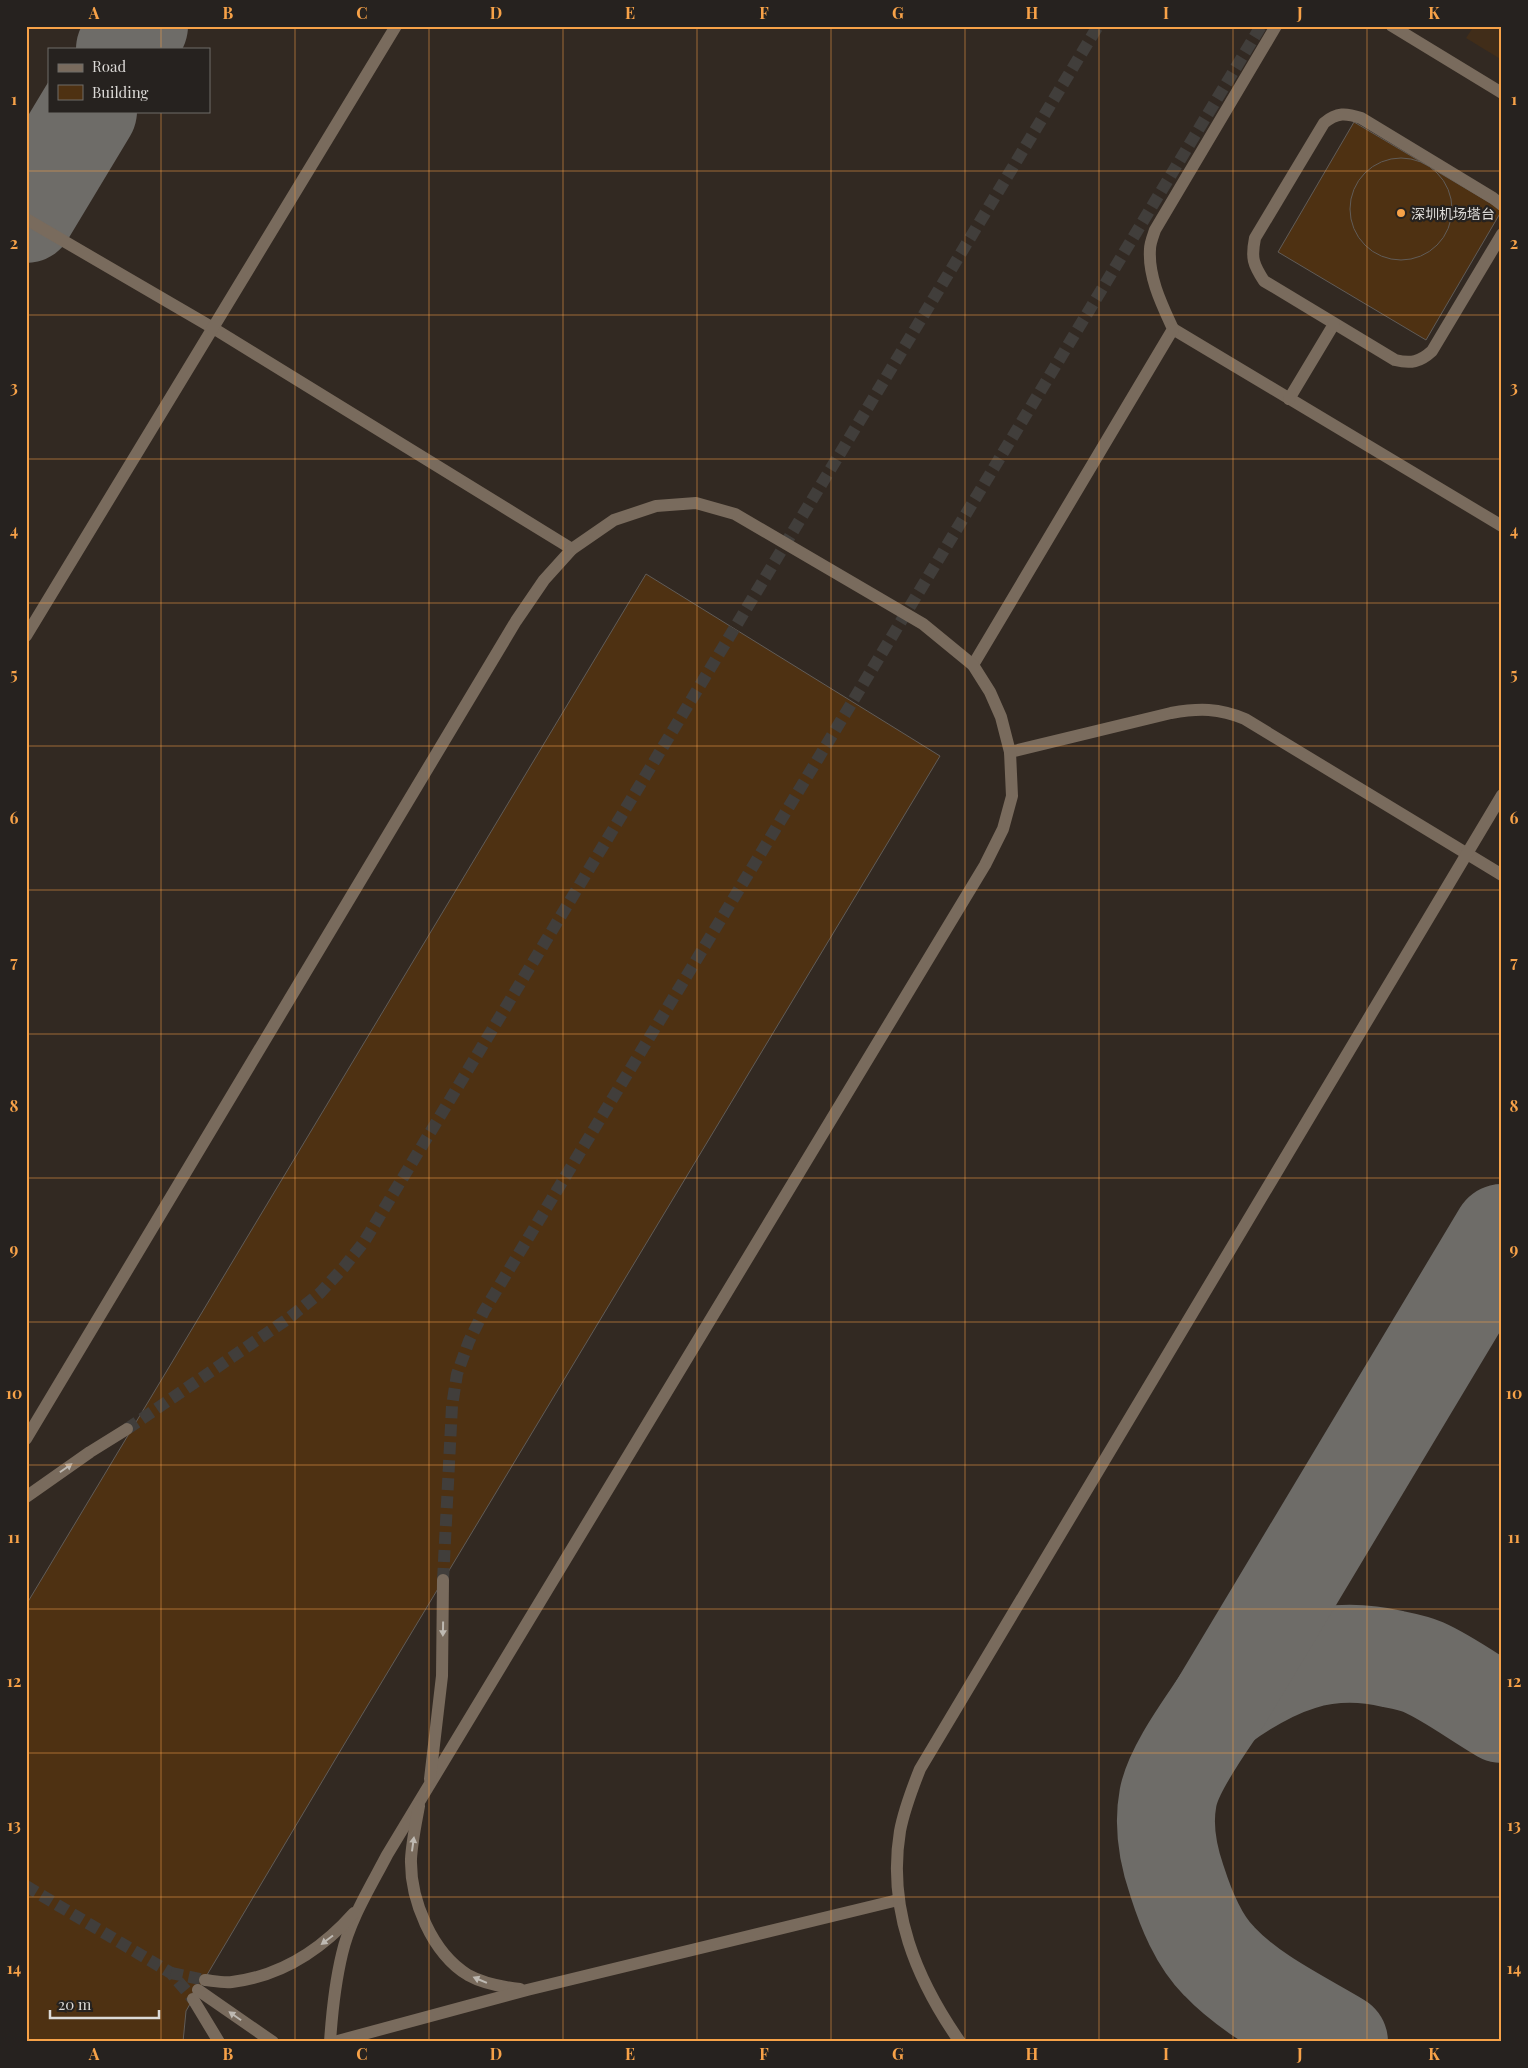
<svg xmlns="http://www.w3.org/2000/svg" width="1528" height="2068" viewBox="0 0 1528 2068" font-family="'Playfair Display','Noto Sans SC',serif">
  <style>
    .built { fill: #322922; fill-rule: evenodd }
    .green { fill: #412d19 }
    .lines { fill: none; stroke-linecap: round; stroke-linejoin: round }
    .taxiway { stroke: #6e6c68; stroke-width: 98 }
    .building { fill: #4e3112; stroke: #615c58 }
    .minor-tunnel { stroke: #413e3b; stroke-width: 12; stroke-dasharray: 12 6; stroke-linecap: butt }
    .minor { stroke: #796b5d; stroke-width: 12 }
    .oneway { fill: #beb9b2 }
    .grid { fill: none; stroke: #f7a248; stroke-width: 1; stroke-opacity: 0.55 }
    .poi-dot { fill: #f7a248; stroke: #26221f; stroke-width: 2 }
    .labels { text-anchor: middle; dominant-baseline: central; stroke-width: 4.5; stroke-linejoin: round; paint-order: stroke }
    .poi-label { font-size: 14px; fill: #dcdad7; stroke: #26221f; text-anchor: start }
    .neatline { fill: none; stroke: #f7a248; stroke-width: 2 }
    .grid-label { font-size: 16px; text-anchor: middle; font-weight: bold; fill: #f7a248 }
  </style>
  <rect width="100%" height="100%" fill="#26221f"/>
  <path class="built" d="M26,26H1502V2042H26ZM49,49H209V111H49Z"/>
  <polygon class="green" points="1474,26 1502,26 1502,60 1466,38"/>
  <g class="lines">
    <g class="taxiway">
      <polyline points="125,49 139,26"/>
      <polyline points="26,214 88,111"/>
      <path d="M1219,1705C1274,1665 1325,1643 1393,1659C1403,1661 1414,1663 1423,1667C1450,1679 1476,1699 1502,1714"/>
      <path d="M1339,2042C1299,2018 1252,1996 1219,1961C1198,1940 1186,1909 1177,1881C1168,1855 1163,1825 1168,1798C1173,1770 1203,1729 1219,1705L1502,1233"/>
    </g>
  </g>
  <g class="building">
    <polygon points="1354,122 1502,210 1426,340 1278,252"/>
    <circle cx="1401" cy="209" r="51"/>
    <polygon points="646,574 940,756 345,1743 198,1990 186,2011 183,2042 26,2042 26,1605"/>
  </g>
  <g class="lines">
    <g class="minor-tunnel">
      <polyline points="127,1429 289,1318 320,1293 344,1267 364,1242 1098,26"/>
      <polyline points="443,1580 452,1406 457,1374 469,1341 484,1311 1261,26"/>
      <polyline points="26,1886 171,1973 193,1999"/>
      <polyline points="171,1973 205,1980"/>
    </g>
    <g class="minor">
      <polyline points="1392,26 1502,93"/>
      <path d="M1502,205L1493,198L1361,118C1346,113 1337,112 1324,123L1255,238C1251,258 1253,264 1264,281L1395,360C1411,364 1420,362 1432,351L1502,234"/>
      <polyline points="26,219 213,328 572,549"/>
      <polyline points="1173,329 1502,526"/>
      <polyline points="1289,399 1334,324"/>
      <polyline points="26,636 396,26"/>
      <path d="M973,665L1173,329C1162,305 1148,277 1150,249C1150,243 1153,236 1155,230L1276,26"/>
      <path d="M1010,752L1171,713C1199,708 1219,708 1245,719L1502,875"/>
      <path d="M26,1439L516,621L544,580L572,549L614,520L656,506L696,503L735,514L923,624L973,665L990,692L1001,717L1010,752L1012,796L1003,829L985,865L387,1855C371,1886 350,1919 342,1954C335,1983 332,2012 330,2042"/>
      <polyline points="26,1497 90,1452 127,1429"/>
      <polyline points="430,1779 442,1676 443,1580"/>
      <path d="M419,1806C416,1823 412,1841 411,1859C410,1900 432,1953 468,1975C484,1984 502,1987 520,1989"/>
      <path d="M205,1980C214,1981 223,1983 232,1982C281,1976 322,1949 354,1913"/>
      <polyline points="198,1990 273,2042"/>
      <polyline points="193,1999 219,2042"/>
      <polyline points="334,2042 527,1990 898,1900"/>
      <path d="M960,2042C916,1979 887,1909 900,1831C904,1810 912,1789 920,1769L1502,795"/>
    </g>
  </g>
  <defs><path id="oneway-solid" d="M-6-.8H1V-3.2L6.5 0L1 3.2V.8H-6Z" transform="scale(1.25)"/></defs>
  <g class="oneway">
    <use href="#oneway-solid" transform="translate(66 1468) rotate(-35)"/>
    <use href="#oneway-solid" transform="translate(443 1629) rotate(91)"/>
    <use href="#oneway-solid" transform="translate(413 1844) rotate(-82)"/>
    <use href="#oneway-solid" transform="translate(327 1940) rotate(143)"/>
    <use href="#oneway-solid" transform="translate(480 1980) rotate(-157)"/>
    <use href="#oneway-solid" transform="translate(235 2016) rotate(-145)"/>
  </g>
  <path class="grid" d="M161,26V49M295,26V2042M429,26V2042M563,26V2042M697,26V2042M831,26V2042M965,26V2042M1099,26V2042M1233,26V2042M1367,26V2042M161,111V2042M26,171H1502M26,315H1502M26,459H1502M26,603H1502M26,746H1502M26,890H1502M26,1034H1502M26,1178H1502M26,1322H1502M26,1465H1502M26,1609H1502M26,1753H1502M26,1897H1502"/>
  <circle class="poi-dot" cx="1401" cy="213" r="5"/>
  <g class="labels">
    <g class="poi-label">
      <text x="1411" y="213">深圳机场塔台</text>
    </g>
  </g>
  <rect width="1528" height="2068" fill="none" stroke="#26221f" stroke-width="55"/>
  <rect x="48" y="48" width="162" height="65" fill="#26221f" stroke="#6f6c69"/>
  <rect x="58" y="64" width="25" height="8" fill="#796b5d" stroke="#6f6c69"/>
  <text x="92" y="72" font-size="15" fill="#dcdad7">Road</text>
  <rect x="58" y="85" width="25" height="15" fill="#4e3112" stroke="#6f6c69"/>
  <text x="92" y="98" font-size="15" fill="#dcdad7">Building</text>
  <path d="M50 2010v8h109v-8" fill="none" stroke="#dcdad7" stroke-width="2.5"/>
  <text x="58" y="2010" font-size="15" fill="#dcdad7" stroke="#26221f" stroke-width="4" paint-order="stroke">20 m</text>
  <rect x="28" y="28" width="1472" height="2012" class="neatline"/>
  <g class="grid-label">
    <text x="94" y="19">A</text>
    <text x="228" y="19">B</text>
    <text x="362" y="19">C</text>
    <text x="496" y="19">D</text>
    <text x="630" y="19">E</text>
    <text x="764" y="19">F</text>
    <text x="898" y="19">G</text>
    <text x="1032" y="19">H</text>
    <text x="1166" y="19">I</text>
    <text x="1300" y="19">J</text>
    <text x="1434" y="19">K</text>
    <text x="14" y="105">1</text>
    <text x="1514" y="105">1</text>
    <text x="14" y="249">2</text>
    <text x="1514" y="249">2</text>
    <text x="14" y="393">3</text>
    <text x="1514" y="393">3</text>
    <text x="14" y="536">4</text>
    <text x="1514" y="536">4</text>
    <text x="14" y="680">5</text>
    <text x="1514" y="680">5</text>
    <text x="14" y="824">6</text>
    <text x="1514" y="824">6</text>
    <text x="14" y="968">7</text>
    <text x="1514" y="968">7</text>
    <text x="14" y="1112">8</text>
    <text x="1514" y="1112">8</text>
    <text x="14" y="1255">9</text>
    <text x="1514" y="1255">9</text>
    <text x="14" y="1399">10</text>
    <text x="1514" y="1399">10</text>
    <text x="14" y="1543">11</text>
    <text x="1514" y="1543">11</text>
    <text x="14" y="1687">12</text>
    <text x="1514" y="1687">12</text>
    <text x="14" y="1831">13</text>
    <text x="1514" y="1831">13</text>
    <text x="14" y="1974">14</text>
    <text x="1514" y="1974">14</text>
    <text x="94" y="2060">A</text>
    <text x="228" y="2060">B</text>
    <text x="362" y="2060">C</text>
    <text x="496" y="2060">D</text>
    <text x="630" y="2060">E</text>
    <text x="764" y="2060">F</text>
    <text x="898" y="2060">G</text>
    <text x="1032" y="2060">H</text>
    <text x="1166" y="2060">I</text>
    <text x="1300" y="2060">J</text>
    <text x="1434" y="2060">K</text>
  </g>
</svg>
